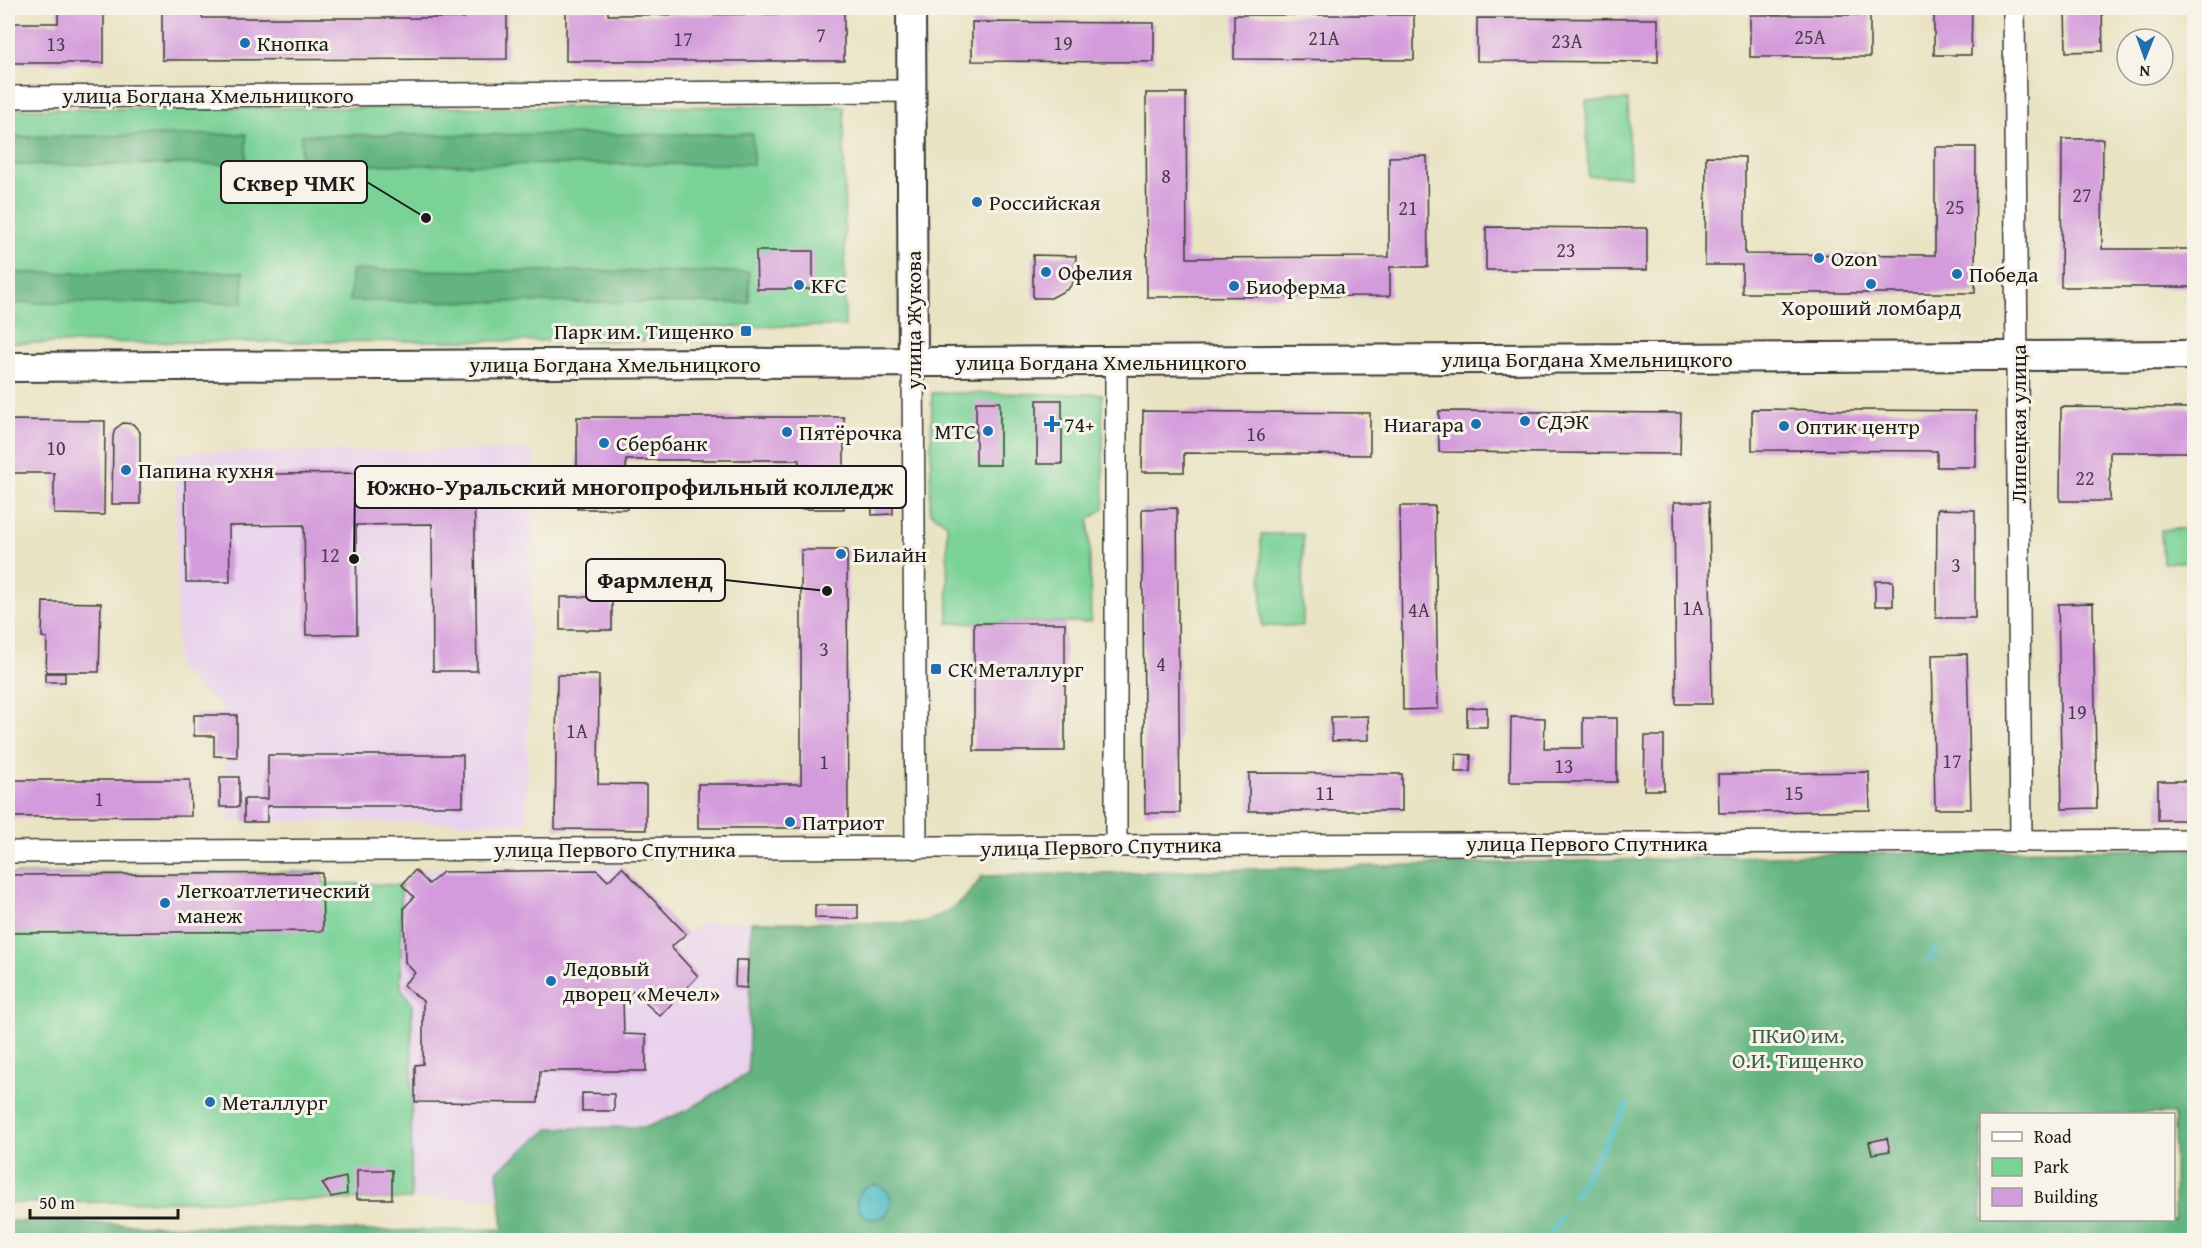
<svg xmlns="http://www.w3.org/2000/svg" width="2202" height="1248" viewBox="0 0 2202 1248" font-family="'Gentium Book Plus',serif">
  <style>
    .built { fill: #e9d2ed }
    .green { fill: #7ad297; stroke: #4b775a; stroke-width: 1.5 }
    .forest { fill: #63b480; stroke: #40684e; stroke-width: 1.5; fill-rule: evenodd }
    .water { fill: #4cbbc5; stroke: #346c70; stroke-width: 1.5 }
    .lines { fill: none; stroke-linecap: round; stroke-linejoin: round }
    .stream { stroke: #4cbbc5; stroke-width: 6 }
    .building { fill: #d49bdc }
    .minor-casing { stroke: #3b3a35; stroke-width: 24 }
    .secondary-casing { stroke: #3b3a35; stroke-width: 32 }
    .minor { stroke: #fff; stroke-width: 21 }
    .secondary { stroke: #fff; stroke-width: 28 }
    .poi-dot { fill: #1f6fb2; stroke: #f7f3e8; stroke-width: 2 }
    .labels { text-anchor: middle; dominant-baseline: central; stroke-width: 6; stroke-linejoin: round; paint-order: stroke }
    .number-label { font-size: 20px; fill: #4a3c4c }
    .poi-label { font-size: 22px; fill: #1c1c1c; stroke: #f7f3e8; text-anchor: start }
    .street-label { font-size: 22px; fill: #1c1c1c; stroke: #f7f3e8 }
    .park-label { font-size: 22px; fill: #3d5c47; stroke: #f7f3e8 }
    .leader { fill: none; stroke: #1c1c1c; stroke-width: 2 }
    .callout-dot { fill: #1c1c1c; stroke: #f7f3e8; stroke-width: 2 }
    .callout { fill: #f7f3e8; stroke: #1c1c1c; stroke-width: 2 }
    .callout-label { font-size: 24px; text-anchor: middle; font-weight: bold; fill: #1c1c1c }
  </style>
  <rect width="100%" height="100%" fill="#f7f3e8"/>
  <filter id="ink" filterUnits="userSpaceOnUse"><feTurbulence type="fractalNoise" baseFrequency=".0167" numOctaves="2"/><feDisplacementMap in="SourceGraphic" scale="12" xChannelSelector="R" yChannelSelector="G"/><feConvolveMatrix kernelMatrix="1 2 1 2 8 2 1 2 1" color-interpolation-filters="sRGB"/></filter>
  <filter id="wash" filterUnits="userSpaceOnUse"><feTurbulence type="fractalNoise" baseFrequency=".008" numOctaves="4" result="noise"/><feDisplacementMap in="SourceGraphic" scale="24" xChannelSelector="R" yChannelSelector="G"/><feGaussianBlur stdDeviation="1.35" result="paint"/><feColorMatrix in="noise" values="0 0 0 0 0 0 0 0 0 0 0 0 0 0 0 0 0 1.4 0 .05"/><feComposite in="paint" operator="in"/></filter>
  <g filter="url(#wash)">
    <rect width="100%" height="100%" fill="#e9e3c3"/>
    <g class="built">
      <polygon points="534,450 526,823 228,821 222,707 177,667 176,452"/>
      <polygon points="621,865 686,934 704,921 751,922 748,1073 690,1109 647,1127 550,1128 517,1198 411,1199 412,1004 401,988 401,885 416,869"/>
    </g>
    <g class="green">
      <polygon points="1628,100 1630,176 1588,176 1586,101"/>
      <polygon points="844,106 845,326 702,327 702,340 8,343 8,109"/>
      <polygon points="932,393 1102,394 1104,508 1089,520 1091,622 948,623 947,524 930,512"/>
      <polygon points="2194,528 2194,561 2163,563 2161,530"/>
      <polygon points="1261,534 1303,534 1303,626 1262,626"/>
      <polygon points="323,872 324,883 401,885 401,988 412,1004 411,1199 8,1203 8,874"/>
    </g>
    <g class="forest">
      <polygon points="246,134 246,164 8,165 8,137"/>
      <polygon points="753,134 753,164 301,165 301,135"/>
      <polygon points="351,270 749,272 749,303 350,301"/>
      <polygon points="243,272 243,303 8,303 8,273"/>
      <path d="M2194,849V1240H8V1221L378,1231L503,1229L497,1171L550,1128L647,1127L690,1109L748,1073L751,922L919,923C949,914 965,902 982,876L1965,851ZM1982,1114H2174V1220H1982Z"/>
    </g>
    <circle class="water" cx="874" cy="1202" r="17"/>
    <g class="lines">
      <g class="stream">
        <polyline points="1930,960 1936,946"/>
        <polyline points="1574,1196 1627,1106"/>
        <polyline points="1545,1240 1562,1216"/>
      </g>
    </g>
    <g id="blocks">
      <g class="building">
        <polygon points="58,8 104,8 104,63 8,63 8,23 58,23"/>
        <polygon points="162,8 202,8 202,18 464,18 464,8 507,8 507,59 162,60"/>
        <polygon points="566,8 608,8 608,15 799,14 799,8 844,8 844,61 566,61"/>
        <polygon points="1934,8 1972,8 1971,55 1934,55"/>
        <polygon points="2065,8 2102,8 2103,51 2066,52"/>
        <polygon points="1234,15 1414,15 1414,60 1234,59"/>
        <rect x="1750" y="15" width="120" height="42"/>
        <polygon points="1477,18 1658,19 1658,62 1477,61"/>
        <polygon points="972,22 1154,23 1154,62 972,61"/>
        <polygon points="1146,93 1186,93 1187,258 1389,257 1389,157 1427,156 1428,267 1390,267 1390,296 1147,297"/>
        <polygon points="2062,139 2103,139 2102,249 2194,249 2194,287 2061,287"/>
        <polygon points="1935,147 1976,147 1975,293 1742,293 1742,265 1705,265 1706,156 1745,157 1745,254 1935,255"/>
        <polygon points="1486,227 1647,228 1647,270 1486,270"/>
        <polygon points="756,251 813,251 813,289 757,289"/>
        <polygon points="1033,255 1076,256 1073,283 1068,289 1051,298 1033,298"/>
        <rect x="1037" y="400" width="25" height="64"/>
        <rect x="976" y="402" width="24" height="63"/>
        <polygon points="2061,407 2194,408 2194,452 2110,452 2110,501 2060,501"/>
        <polygon points="1752,409 1976,411 1976,467 1937,467 1937,451 1752,450"/>
        <polygon points="1143,411 1370,413 1370,455 1184,453 1184,472 1142,472"/>
        <polygon points="1439,411 1681,413 1680,454 1439,452"/>
        <polygon points="577,417 844,417 844,509 799,509 799,460 626,460 627,509 577,509"/>
        <polygon points="8,420 105,421 104,515 54,514 54,473 8,473"/>
        <polygon points="123,423 133,424 140,432 140,504 112,504 113,436 115,429"/>
        <polygon points="474,472 477,671 433,671 432,524 356,525 357,634 306,635 304,525 229,526 230,582 186,582 185,475"/>
        <polygon points="871,480 892,480 893,514 872,515"/>
        <polygon points="1674,502 1709,502 1712,704 1676,704"/>
        <polygon points="1400,506 1435,506 1438,709 1403,710"/>
        <polygon points="1177,508 1180,813 1145,813 1142,509"/>
        <polygon points="1937,509 1975,510 1975,618 1936,618"/>
        <polygon points="801,550 847,550 848,828 698,828 698,784 801,784"/>
        <rect x="1875" y="581" width="18" height="25"/>
        <rect x="560" y="597" width="52" height="33"/>
        <polygon points="43,602 101,603 99,672 46,672 47,638 42,637"/>
        <polygon points="2093,603 2097,808 2062,809 2058,604"/>
        <rect x="974" y="623" width="91" height="128"/>
        <polygon points="1967,654 1971,809 1935,809 1932,655"/>
        <rect x="45" y="673" width="20" height="9"/>
        <polygon points="557,675 599,675 598,784 646,785 646,830 555,829"/>
        <polygon points="1487,707 1487,727 1467,727 1467,708"/>
        <polygon points="194,715 237,715 237,757 214,756 214,736 194,736"/>
        <polygon points="1368,716 1369,740 1332,741 1331,717"/>
        <polygon points="1511,717 1545,718 1544,748 1583,748 1583,718 1617,718 1617,782 1510,782"/>
        <polygon points="1645,736 1664,736 1664,790 1644,790"/>
        <polygon points="1456,754 1471,755 1470,772 1455,772"/>
        <polygon points="268,755 463,755 463,806 267,806 267,822 244,822 244,799 268,799"/>
        <polygon points="1869,772 1870,810 1719,813 1718,774"/>
        <polygon points="1249,773 1402,774 1402,811 1249,811"/>
        <rect x="220" y="777" width="19" height="30"/>
        <polygon points="8,780 190,780 191,816 8,817"/>
        <rect x="2158" y="781" width="36" height="39"/>
        <polygon points="622,867 686,934 671,947 698,976 660,1016 632,991 623,1001 624,1034 646,1035 646,1071 540,1071 538,1103 415,1102 415,1065 423,1064 423,1001 403,985 415,973 405,962 404,908 414,897 402,885 415,870 429,884 443,872 597,870 608,881"/>
        <polygon points="322,873 323,931 8,933 8,875"/>
        <polygon points="815,905 858,905 858,919 815,918"/>
        <polygon points="736,960 748,960 747,988 735,987"/>
        <polygon points="582,1093 614,1094 614,1111 582,1111"/>
        <polygon points="1887,1138 1890,1151 1872,1154 1869,1142"/>
        <rect x="357" y="1170" width="35" height="29"/>
        <polygon points="346,1177 347,1194 331,1197 322,1183"/>
      </g>
    </g>
  </g>
  <g filter="url(#ink)">
    <use href="#blocks" fill-opacity="0" stroke="#3b3a35" stroke-width="1.5"/>
    <g class="lines">
      <defs>
        <g id="minor">
          <polyline points="2014,8 2021,841"/>
          <polyline points="8,97 912,91"/>
          <polyline points="1116,362 1116,846"/>
          <polyline points="913,363 916,848"/>
          <polyline points="8,852 2194,840"/>
        </g>
        <g id="secondary">
          <polyline points="911,8 913,363"/>
          <polyline points="8,367 2194,355"/>
        </g>
      </defs>
      <use href="#minor" class="minor-casing"/>
      <use href="#secondary" class="secondary-casing"/>
      <use href="#minor" class="minor"/>
      <use href="#secondary" class="secondary"/>
    </g>
  </g>
  <g class="poi-dot">
    <circle cx="245" cy="43" r="6"/>
    <circle cx="977" cy="202" r="6"/>
    <circle cx="1819" cy="258" r="6"/>
    <circle cx="1046" cy="272" r="6"/>
    <circle cx="1957" cy="274" r="6"/>
    <circle cx="1871" cy="284" r="6"/>
    <circle cx="799" cy="285" r="6"/>
    <circle cx="1234" cy="286" r="6"/>
    <rect x="740" y="325" width="12" height="12" rx="3"/>
    <circle cx="1525" cy="421" r="6"/>
    <path d="M1049 415h6v6h6v6h-6v6h-6v-6h-6v-6h6z"/>
    <circle cx="1476" cy="424" r="6"/>
    <circle cx="1784" cy="426" r="6"/>
    <circle cx="988" cy="431" r="6"/>
    <circle cx="787" cy="432" r="6"/>
    <circle cx="604" cy="443" r="6"/>
    <circle cx="126" cy="470" r="6"/>
    <circle cx="841" cy="554" r="6"/>
    <rect x="930" y="663" width="12" height="12" rx="3"/>
    <circle cx="790" cy="822" r="6"/>
    <circle cx="165" cy="903" r="6"/>
    <circle cx="551" cy="981" r="6"/>
    <circle cx="210" cy="1102" r="6"/>
  </g>
  <g class="labels">
    <g class="number-label">
      <text x="821" y="34">7</text>
      <text x="1810" y="36">25А</text>
      <text x="1324" y="37">21А</text>
      <text x="683" y="38">17</text>
      <text x="1567" y="40">23А</text>
      <text x="1063" y="42">19</text>
      <text x="56" y="43">13</text>
      <text x="1166" y="175">8</text>
      <text x="2082" y="194">27</text>
      <text x="1955" y="206">25</text>
      <text x="1408" y="207">21</text>
      <text x="1566" y="249">23</text>
      <text x="1256" y="433">16</text>
      <text x="56" y="447">10</text>
      <text x="2085" y="477">22</text>
      <text x="330" y="554">12</text>
      <text x="1956" y="564">3</text>
      <text x="1693" y="607">1А</text>
      <text x="1419" y="609">4А</text>
      <text x="824" y="648">3</text>
      <text x="1161" y="663">4</text>
      <text x="2077" y="711">19</text>
      <text x="577" y="730">1А</text>
      <text x="1952" y="760">17</text>
      <text x="824" y="761">1</text>
      <text x="1564" y="765">13</text>
      <text x="1325" y="792">11</text>
      <text x="1794" y="792">15</text>
      <text x="99" y="798">1</text>
    </g>
    <g class="poi-label">
      <text x="257" y="43">Кнопка</text>
      <text x="989" y="202">Российская</text>
      <text x="1831" y="258">Ozon</text>
      <text x="1058" y="272">Офелия</text>
      <text x="1969" y="274">Победа</text>
      <text x="811" y="285">KFC</text>
      <text x="1246" y="286">Биоферма</text>
      <text x="1871" y="307" text-anchor="middle">Хороший ломбард</text>
      <text x="734" y="331" text-anchor="end">Парк им. Тищенко</text>
      <text x="1537" y="421">СДЭК</text>
      <text x="1064" y="424">74+</text>
      <text x="1464" y="424" text-anchor="end">Ниагара</text>
      <text x="1796" y="426">Оптик центр</text>
      <text x="976" y="431" text-anchor="end">МТС</text>
      <text x="799" y="432">Пятёрочка</text>
      <text x="616" y="443">Сбербанк</text>
      <text x="138" y="470">Папина кухня</text>
      <text x="853" y="554">Билайн</text>
      <text x="948" y="669">СК Металлург</text>
      <text x="802" y="822">Патриот</text>
      <text x="177" y="890">Легкоатлетический<tspan x="177" dy="25">манеж</tspan></text>
      <text x="563" y="968">Ледовый<tspan x="563" dy="25">дворец «Мечел»</tspan></text>
      <text x="222" y="1102">Металлург</text>
    </g>
    <g class="street-label">
      <text x="208" y="95">улица Богдана Хмельницкого</text>
      <text transform="translate(913 320) rotate(-90)">улица Жукова</text>
      <text x="1587" y="359">улица Богдана Хмельницкого</text>
      <text x="1101" y="362">улица Богдана Хмельницкого</text>
      <text x="615" y="364">улица Богдана Хмельницкого</text>
      <text transform="translate(2018 424) rotate(-90)">Липецкая улица</text>
      <text x="1587" y="843">улица Первого Спутника</text>
      <text transform="translate(1101 846) rotate(-1)">улица Первого Спутника</text>
      <text x="615" y="849">улица Первого Спутника</text>
    </g>
    <g class="park-label">
      <text x="1798" y="1035">ПКиО им.<tspan x="1798" dy="25">О.И. Тищенко</tspan></text>
    </g>
  </g>
  <path class="leader" d="M426 218L367 182M354 559L355 487M827 591L725 580"/>
  <g class="callout-dot">
    <circle cx="426" cy="218" r="6"/>
    <circle cx="354" cy="559" r="6"/>
    <circle cx="827" cy="591" r="6"/>
  </g>
  <g class="callout">
    <rect x="221" y="161" width="146" height="42" rx="6"/>
    <rect x="355" y="466" width="551" height="42" rx="6"/>
    <rect x="586" y="559" width="139" height="42" rx="6"/>
  </g>
  <g class="callout-label">
    <text x="294" y="191">Сквер ЧМК</text>
    <text x="630" y="495">Южно-Уральский многопрофильный колледж</text>
    <text x="655" y="588">Фармленд</text>
  </g>
  <rect width="2202" height="1248" fill="none" stroke="#f7f3e8" stroke-width="30"/>
  <rect x="1980" y="1113" width="195" height="108" fill="#f7f3e8" stroke="#9f9d96" stroke-width="1.5"/>
  <rect x="1992" y="1132" width="30" height="9" fill="#ffffff" stroke="#9f9d96" stroke-width="1.5"/>
  <text x="2034" y="1143" font-size="18" fill="#1c1c1c">Road</text>
  <rect x="1992" y="1158" width="30" height="18" fill="#7ad297" stroke="#9f9d96" stroke-width="1.5"/>
  <text x="2034" y="1173" font-size="18" fill="#1c1c1c">Park</text>
  <rect x="1992" y="1188" width="30" height="18" fill="#d49bdc" stroke="#9f9d96" stroke-width="1.5"/>
  <text x="2034" y="1203" font-size="18" fill="#1c1c1c">Building</text>
  <g transform="translate(2145 57) rotate(181)"><circle r="28" fill="#f7f3e8" stroke="#9f9d96" stroke-width="1.5"/>
  <path d="M0-4.5L10 22L0 15L-10 22Z" fill="#1f6fb2"/>
  <text y="-9" font-size="16" font-weight="bold" text-anchor="middle" fill="#1c1c1c">N</text>
  </g>
  <path d="M30 1209v9h148v-9" fill="none" stroke="#1c1c1c" stroke-width="3"/>
  <text x="39" y="1209" font-size="18" fill="#1c1c1c" stroke="#f7f3e8" stroke-width="4.5" paint-order="stroke">50 m</text>
</svg>
